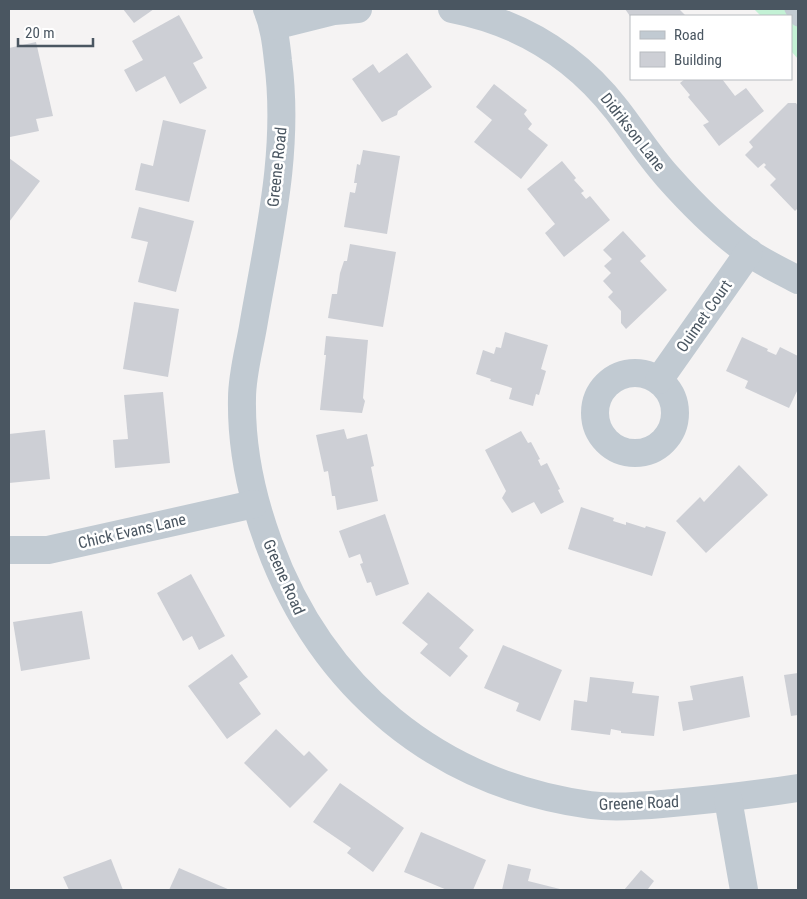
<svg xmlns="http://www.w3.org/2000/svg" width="807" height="899" viewBox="0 0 807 899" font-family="'Roboto Condensed',sans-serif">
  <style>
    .green { fill: #c3f1d5 }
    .building { fill: #cdcfd5 }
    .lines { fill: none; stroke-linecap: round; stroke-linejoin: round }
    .service { stroke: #c1cad2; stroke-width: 15 }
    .minor { stroke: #c1cad2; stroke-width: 28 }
    .labels { text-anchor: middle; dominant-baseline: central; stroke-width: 5; stroke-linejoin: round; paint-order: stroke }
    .street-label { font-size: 16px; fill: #4a5661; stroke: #fff }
  </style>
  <rect width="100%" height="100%" fill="#f5f3f3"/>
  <polygon class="green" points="754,9 798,9 798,59 791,51 791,16 761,16"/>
  <g class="building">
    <polygon points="123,9 154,9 134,23"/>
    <polygon points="625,9 679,9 686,16 630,16"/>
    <polygon points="179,15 203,58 193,63 207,88 180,104 165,76 136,92 124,70 143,60 132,41"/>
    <polygon points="36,42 53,116 36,119 39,131 10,137 9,48"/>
    <polygon points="407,53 432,87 398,111 397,115 382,122 352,79 373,64 379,73"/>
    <polygon points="685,79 722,79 735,96 746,88 764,111 719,146 703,125 709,122 688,97 690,95 680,83"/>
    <polygon points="494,84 527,110 524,114 532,124 528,129 548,145 521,179 474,142 492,120 476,107"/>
    <polygon points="788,103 796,103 798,106 798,208 795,211 770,185 776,179 764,167 766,165 764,163 758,168 745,155 753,147 749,142"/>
    <polygon points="163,120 206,130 189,202 135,190 141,163 153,166"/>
    <polygon points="363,150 400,156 387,234 344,227 350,192 355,193 357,183 354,183 357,164 360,165"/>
    <polygon points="9,158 40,181 9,222"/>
    <polygon points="562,161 576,178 574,180 584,191 581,193 586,199 590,196 610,220 564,257 545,233 555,224 527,189"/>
    <polygon points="139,207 194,221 176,292 138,282 148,242 131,238"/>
    <polygon points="623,231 646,256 640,261 667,290 626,329 621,323 621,311 608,297 613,292 603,281 611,273 604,266 612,259 603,250"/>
    <polygon points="350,244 396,252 383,327 328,318 332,294 337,294 340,273 344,261 347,261"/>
    <polygon points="134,302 179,309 168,377 123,369"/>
    <polygon points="505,332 548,345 541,369 546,371 539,395 536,394 533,406 509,399 512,388 490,381 491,379 476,374 483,350 494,354 496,347 501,348"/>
    <polygon points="326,336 368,340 363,398 365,401 362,413 320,410 326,355 324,355"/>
    <polygon points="742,337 768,349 767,351 776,355 780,347 798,356 798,389 789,408 745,388 748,381 726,371"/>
    <polygon points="163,392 170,463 115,468 113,440 128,439 124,395"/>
    <polygon points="344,429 347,439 367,434 374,466 371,467 378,501 337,510 335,496 332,496 328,471 324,472 316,435"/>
    <polygon points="45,430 50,479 9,483 9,434"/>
    <polygon points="521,431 528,443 531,442 540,459 538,460 541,466 547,463 560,489 558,490 564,502 541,514 534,502 512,513 502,498 506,491 485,450"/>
    <polygon points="739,465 768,495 706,553 676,521 700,497 704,502"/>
    <polygon points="581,507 614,518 613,521 626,525 626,522 645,528 646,526 666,532 652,576 568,549"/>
    <polygon points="385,514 409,584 376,596 371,582 367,583 360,564 363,563 360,554 349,558 339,531"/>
    <polygon points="191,574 225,636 199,650 192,636 183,641 157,593"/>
    <polygon points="428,592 474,630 459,648 468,656 450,677 420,653 428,644 402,623"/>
    <polygon points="82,611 90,659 21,671 13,622"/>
    <polygon points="503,645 562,670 540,721 516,711 519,703 484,688"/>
    <polygon points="232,654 248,677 239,683 261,714 227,739 188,686"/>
    <polygon points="798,673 798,715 791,716 784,675"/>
    <polygon points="743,676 750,717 683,731 678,702 693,700 690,686"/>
    <polygon points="590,677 634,682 632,693 659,696 654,736 621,733 621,731 611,729 610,735 571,730 574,700 587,702"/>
    <polygon points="276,729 304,756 309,751 328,770 290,808 244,763"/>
    <polygon points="340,783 404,828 373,872 347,853 351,848 313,822"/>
    <polygon points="421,832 486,860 473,890 447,890 404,872"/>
    <polygon points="111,859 123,890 69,890 63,877"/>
    <polygon points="508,864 531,869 528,881 564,890 502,890"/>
    <polygon points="179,868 230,890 169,890"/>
    <polygon points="641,870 654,881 648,889 650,890 624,890"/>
  </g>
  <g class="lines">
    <polyline class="service" points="792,9 798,19"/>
    <g class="minor">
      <path d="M267,9C274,26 276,42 278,61C290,151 268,239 253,327C249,350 242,375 242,398C241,448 252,498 269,544C322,688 437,784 590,805C614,808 638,806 662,804C708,800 753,795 798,788"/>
      <path d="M452,9C519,22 575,56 617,110C634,132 649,156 668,177C692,204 719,231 748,252C763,263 782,271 798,280"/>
      <polyline points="274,26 334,11 358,9"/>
      <circle cx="635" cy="413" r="40"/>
      <polyline points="659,380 749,252"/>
      <polyline points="9,550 48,550 254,504"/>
      <polyline points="728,799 744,890"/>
    </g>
  </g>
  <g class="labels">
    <g class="street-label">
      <text transform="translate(633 132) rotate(52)">Didrikson Lane</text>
      <text transform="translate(277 167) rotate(-84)">Greene Road</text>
      <text transform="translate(704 316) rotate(-55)">Ouimet Court</text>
      <text transform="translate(132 531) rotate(-13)">Chick Evans Lane</text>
      <text transform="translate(284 577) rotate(66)">Greene Road</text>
      <text transform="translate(639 803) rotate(-2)">Greene Road</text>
    </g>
  </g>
  <rect width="807" height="899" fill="none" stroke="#4a5661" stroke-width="20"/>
  <rect x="630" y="15" width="162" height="65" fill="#ffffff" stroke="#b7bbc0"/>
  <rect x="640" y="31" width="25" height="8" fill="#c1cad2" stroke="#b7bbc0"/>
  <text x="674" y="40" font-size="15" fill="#4a5661">Road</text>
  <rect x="640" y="52" width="25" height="15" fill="#cdcfd5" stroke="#b7bbc0"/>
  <text x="674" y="65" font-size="15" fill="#4a5661">Building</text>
  <path d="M18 38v8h75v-8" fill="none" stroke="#4a5661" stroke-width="2.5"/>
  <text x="25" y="38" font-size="15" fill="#4a5661" stroke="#ffffff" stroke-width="4" paint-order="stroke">20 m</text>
</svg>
